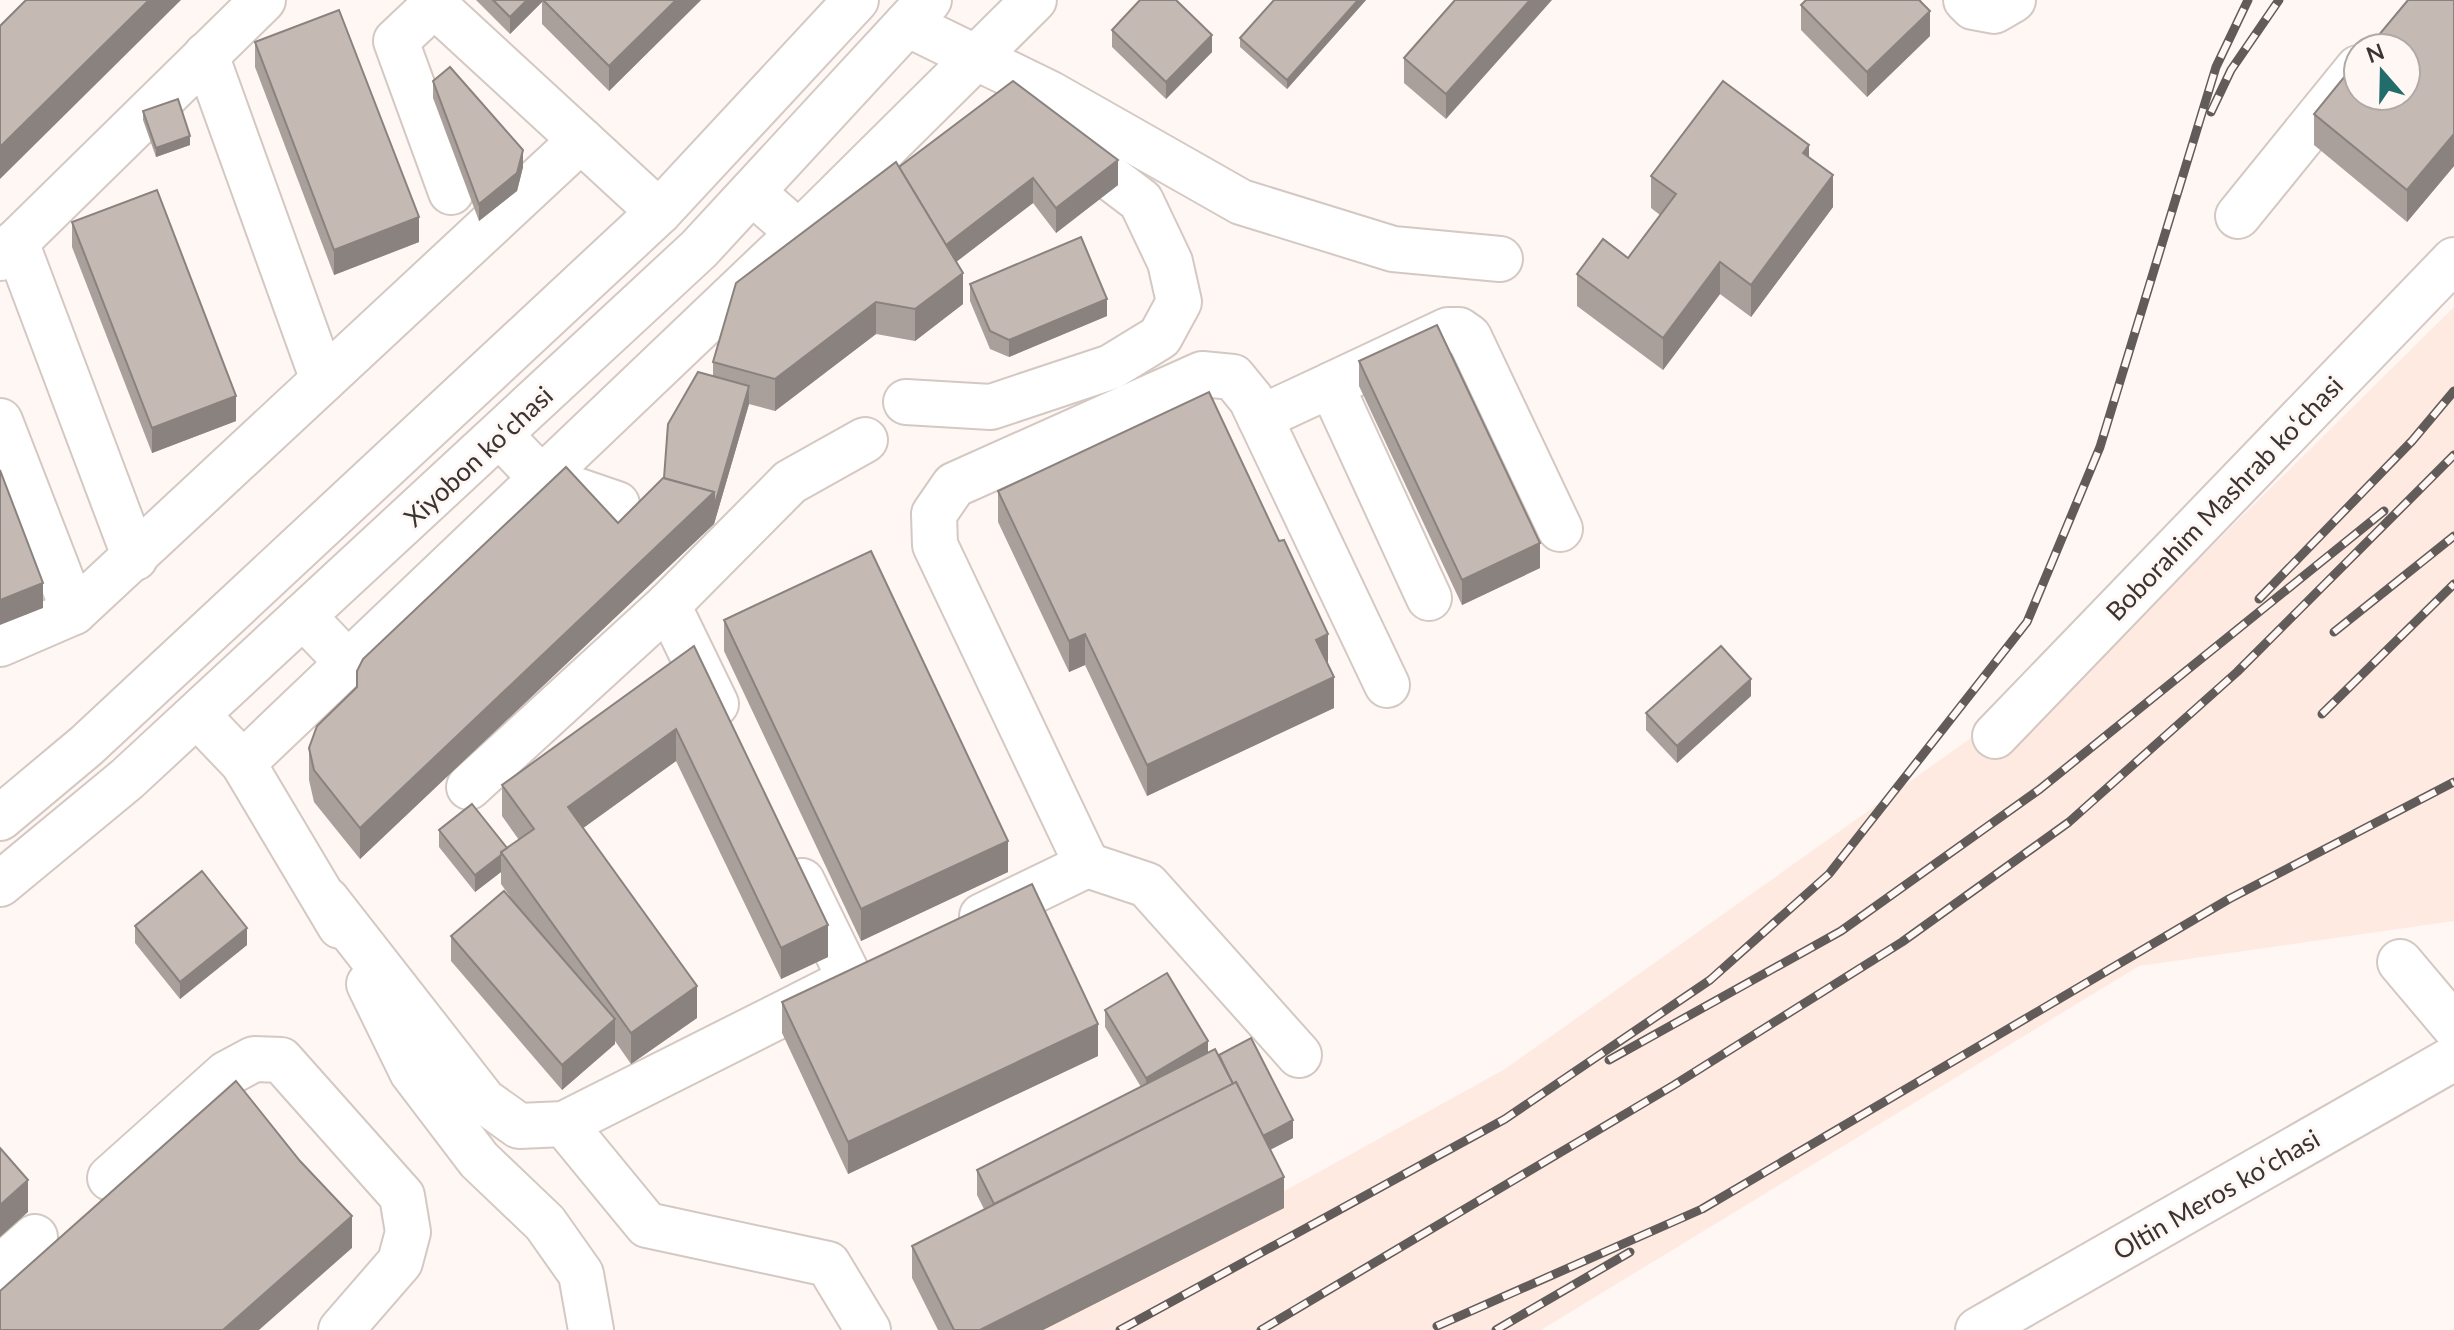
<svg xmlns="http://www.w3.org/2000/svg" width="2454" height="1330" viewBox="0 0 2454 1330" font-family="Lato,sans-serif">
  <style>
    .built { fill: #ffeae1 }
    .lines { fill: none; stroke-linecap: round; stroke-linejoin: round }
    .minor-casing { stroke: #d4c8c3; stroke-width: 48 }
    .major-casing { stroke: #d4c8c3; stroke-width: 48 }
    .minor { stroke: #fff; stroke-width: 44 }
    .major { stroke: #fff; stroke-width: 44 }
    .rail-casing { stroke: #615c5a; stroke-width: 9 }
    .rail { stroke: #fff7f4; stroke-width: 6; stroke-dasharray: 18; stroke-linecap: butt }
    .wall { fill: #a99f9b }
    .shaded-wall { fill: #8a827e }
    .building { fill: #c5b9b4; stroke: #8a827e; stroke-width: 2 }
    .labels { text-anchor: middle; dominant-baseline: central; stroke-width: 6; stroke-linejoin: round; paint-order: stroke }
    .street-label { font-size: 26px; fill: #393432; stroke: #fff7f4 }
  </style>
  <rect width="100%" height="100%" fill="#fff7f4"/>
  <polygon class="built" points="2454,307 2454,921 2139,966 1541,1330 1033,1330 1505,1069 2137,620"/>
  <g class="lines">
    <defs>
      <g id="minor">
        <polyline points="429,0 659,212"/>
        <polyline points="1966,0 1973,7 1994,11 2013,0"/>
        <polyline points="434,5 396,41 451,192"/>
        <polyline points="907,24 1049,93 1241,202 1393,249 1500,259"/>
        <polyline points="206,55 323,380"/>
        <polyline points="752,192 799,233"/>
        <polyline points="2238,216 2358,68"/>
        <polyline points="16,242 135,558"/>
        <polyline points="0,258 263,0"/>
        <polyline points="1331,385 1448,330 1459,330 1469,337 1560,529"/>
        <polyline points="906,402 991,407 1111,367 1160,337 1179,302 1170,262 1141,201 1071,148"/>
        <polyline points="1260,418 1331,385 1429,598"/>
        <polyline points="0,421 74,612 581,140"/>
        <polyline points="500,435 541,478 617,504"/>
        <polyline points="668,605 790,482 865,440"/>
        <polyline points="303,616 348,663"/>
        <polyline points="0,644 74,612"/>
        <polyline points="197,715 243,763 799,233 1034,0"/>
        <polyline points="1995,736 2454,260"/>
        <polyline points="243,763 340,926"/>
        <polyline points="469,787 668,605 716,704"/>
        <polyline points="1087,865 1147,885 1299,1055"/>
        <polyline points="802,881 850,979"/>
        <polyline points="327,900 484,1101 519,1126 564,1124 834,988"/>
        <polyline points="982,916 1087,865 935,545 934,514 954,485 1202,374 1233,377 1251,399 1387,685"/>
        <polyline points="2400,962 2454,1026"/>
        <polyline points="369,984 412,1072 479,1160 545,1223 581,1274 591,1330"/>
        <polyline points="564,1124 647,1225 828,1264 868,1330"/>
        <polyline points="110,1178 226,1074 254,1059 281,1060 402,1196 408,1232 400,1262 341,1330"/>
        <polyline points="0,1268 35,1237"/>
        <polyline points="1978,1330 2454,1058"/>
      </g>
      <g id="major">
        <polyline points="0,818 86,746 659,212 856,0"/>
        <polyline points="0,884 127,779 699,249 929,0"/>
      </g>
    </defs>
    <use href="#minor" class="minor-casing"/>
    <use href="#major" class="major-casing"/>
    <use href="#minor" class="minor"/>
    <use href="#major" class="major"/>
    <defs>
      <g id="rail">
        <polyline points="2211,112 2231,70 2279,0"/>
        <polyline points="2259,599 2412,441 2454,391"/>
        <polyline points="2334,632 2454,536"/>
        <polyline points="2322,714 2454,584"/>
        <polyline points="1609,1060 1841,931 2040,789 2384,511"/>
        <polyline points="1437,1326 1702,1209 2229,899 2454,782"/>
        <polyline points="1120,1330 1505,1119 1710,980 1829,874 2027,622 2100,447 2216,67 2248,0"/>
        <polyline points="1261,1330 1674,1085 1902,942 2069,822 2237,672 2454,455"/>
        <polyline points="1496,1330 1630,1252"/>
      </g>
    </defs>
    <use href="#rail" class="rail-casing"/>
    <use href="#rail" class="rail"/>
  </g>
  <g class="wall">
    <polygon points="476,0 701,0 609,91 542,24 542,2 510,34"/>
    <polygon points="1366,0 1287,89 1240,47 1240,38"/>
    <polygon points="1455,0 1446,119 1404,83 1404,58"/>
    <polygon points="1921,0 1930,36 1867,97 1801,30 1801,5"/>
    <polygon points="2454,0 2454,166 2407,222 2314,145 2314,114"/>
    <polygon points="1112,30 1212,52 1166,99 1112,47"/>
    <polygon points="255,42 419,242 334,275 255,67"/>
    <polygon points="433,81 523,167 517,191 479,221 433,98"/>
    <polygon points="143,111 190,145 156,157 143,120"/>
    <polygon points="1809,157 1833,207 1751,317 1720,294 1663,370 1577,306 1577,274 1628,258 1660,215 1651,208 1651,176"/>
    <polygon points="899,167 1118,185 1056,233 1033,203 956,262 963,304 915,341 876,334 775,411 749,404 714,524 360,859 314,802 309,780 309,748 618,523 664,478 713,376 713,362"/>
    <polygon points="72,222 236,421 152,453 72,247"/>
    <polygon points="970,284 1107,316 1009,357 990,349 970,301"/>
    <polygon points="1359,361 1540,568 1462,605 1359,386"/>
    <polygon points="998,491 1328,665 1334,708 1147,796 1085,665 1069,672 998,522"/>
    <polygon points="724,620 1008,872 861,941 724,651"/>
    <polygon points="694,646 828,957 781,979 676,761 583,828 697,1018 631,1064 615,1041 615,1044 562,1090 451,961 451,936 517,906 501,884 501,872 475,892 439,847 439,830 507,848 519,840 502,816 502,785"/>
    <polygon points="1751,696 1677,763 1646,730 1646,713"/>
    <polygon points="135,926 247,945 180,999 135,943"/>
    <polygon points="782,1002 1098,1056 848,1174 782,1033"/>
    <polygon points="1105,1010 1208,1053 1219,1055 1293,1138 1270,1150 1284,1208 1043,1330 938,1330 912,1278 912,1246 984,1209 977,1195 977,1170 1141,1087 1105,1027"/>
  </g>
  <g class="shaded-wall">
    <polygon points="149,0 181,0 0,179 0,147"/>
    <polygon points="527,0 542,0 542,2 510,34 510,17"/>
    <polygon points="676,0 701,0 609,91 609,66"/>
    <polygon points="1358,0 1366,0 1287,89 1287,80"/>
    <polygon points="1530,0 1552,0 1446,119 1446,94"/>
    <polygon points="1930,11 1930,36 1867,97 1867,72"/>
    <polygon points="1212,35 1212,52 1166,99 1166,82"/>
    <polygon points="2454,134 2454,166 2407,222 2407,190"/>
    <polygon points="190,136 190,145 156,157 156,148"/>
    <polygon points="1809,145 1809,177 1803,153"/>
    <polygon points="523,150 523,167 517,191 479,221 479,204"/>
    <polygon points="1118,160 1118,185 1056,233 1056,208"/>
    <polygon points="1833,175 1833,207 1751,317 1751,285"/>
    <polygon points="1033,178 1033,203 943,272 943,247"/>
    <polygon points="419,217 419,242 334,275 334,250"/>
    <polygon points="1720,262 1720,294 1663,370 1663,338"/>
    <polygon points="963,273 963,304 915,341 915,309"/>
    <polygon points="1107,299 1107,316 1009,357 1009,340"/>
    <polygon points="876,302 876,334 775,411 775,379"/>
    <polygon points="749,386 749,404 714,524 360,859 360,828"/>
    <polygon points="236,396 236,421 152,453 152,428"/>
    <polygon points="1540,543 1540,568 1462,605 1462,580"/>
    <polygon points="43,583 43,608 0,625 0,600"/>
    <polygon points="1085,634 1085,665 1069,672 1069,641"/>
    <polygon points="1328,634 1328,665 1316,640"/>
    <polygon points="1334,677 1334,708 1147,796 1147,765"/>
    <polygon points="1751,679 1751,696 1677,763 1677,746"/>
    <polygon points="676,729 676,761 568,839 568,807"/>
    <polygon points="1008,841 1008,872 861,941 861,909"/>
    <polygon points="501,855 501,872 475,892 475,875"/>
    <polygon points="828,925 828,957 781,979 781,948"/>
    <polygon points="247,928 247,945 180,999 180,982"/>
    <polygon points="697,986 697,1018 631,1064 631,1033"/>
    <polygon points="615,1019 615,1044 562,1090 562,1065"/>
    <polygon points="1098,1024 1098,1056 848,1174 848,1142"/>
    <polygon points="1208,1041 1208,1059 1146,1096 1146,1078"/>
    <polygon points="1293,1120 1293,1138 1258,1156 1258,1139"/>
    <polygon points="1284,1177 1284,1208 1043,1330 980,1330"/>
    <polygon points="28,1180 28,1212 0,1237 0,1205"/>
    <polygon points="352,1216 352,1248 259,1330 223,1330"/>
  </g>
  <g class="building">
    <polygon points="26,0 149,0 0,147 0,26"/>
    <polygon points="493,0 527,0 510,17"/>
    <polygon points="543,0 676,0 609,66"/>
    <polygon points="1140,0 1176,0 1212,35 1166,82 1112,30"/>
    <polygon points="1274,0 1358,0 1287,80 1240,38"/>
    <polygon points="1455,0 1530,0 1446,94 1404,58"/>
    <polygon points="1806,0 1919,0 1930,11 1867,72 1801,5"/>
    <polygon points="2408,0 2454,0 2454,134 2407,190 2314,114 2358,60 2358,96 2406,96 2406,48 2368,48"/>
    <polygon points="339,10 419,217 334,250 255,42"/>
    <polygon points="450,67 523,150 517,173 479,204 433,81"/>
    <polygon points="1013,81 1118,160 1056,208 1033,178 946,245 899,167"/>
    <polygon points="1723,81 1809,145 1803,153 1833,175 1751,285 1720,262 1663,338 1577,274 1603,239 1628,258 1676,194 1651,176"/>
    <polygon points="178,99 190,136 156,148 143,111"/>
    <polygon points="896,162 963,273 915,309 876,302 775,379 713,362 736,283"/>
    <polygon points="157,190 236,396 152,428 72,222"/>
    <polygon points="1081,237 1107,299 1009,340 990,331 970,284"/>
    <polygon points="1437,325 1540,543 1462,580 1359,361"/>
    <polygon points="698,372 749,386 714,507 714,492 664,478 668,424"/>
    <polygon points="1209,392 1279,541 1284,540 1328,634 1316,640 1334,677 1147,765 1085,634 1069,641 998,491"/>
    <polygon points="566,467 618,523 663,478 714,492 360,828 314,770 309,748 317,726 357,687 357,671 363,659"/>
    <polygon points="0,470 43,583 0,600"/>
    <polygon points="871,551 1008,841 861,909 724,620"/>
    <polygon points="694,646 828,925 781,948 676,729 568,807 697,986 631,1033 501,852 534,829 502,785"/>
    <polygon points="1721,646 1751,679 1677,746 1646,713"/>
    <polygon points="472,804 507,848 501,852 501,855 475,875 439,830"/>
    <polygon points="202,871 247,928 180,982 135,926"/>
    <polygon points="1032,884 1098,1024 848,1142 782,1002"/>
    <polygon points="504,891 615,1019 562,1065 451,936"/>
    <polygon points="1167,973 1208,1041 1146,1078 1105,1010"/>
    <polygon points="1251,1038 1293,1120 1263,1136 1236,1082 1233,1084 1219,1055"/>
    <polygon points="1215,1049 1233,1084 994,1204 977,1170"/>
    <polygon points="236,1081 300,1161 352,1216 223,1330 0,1330 0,1291"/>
    <polygon points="1236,1082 1284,1177 980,1330 954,1330 912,1246"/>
    <polygon points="0,1148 28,1180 0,1205"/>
  </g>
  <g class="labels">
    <g class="street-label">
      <text transform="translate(478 456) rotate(-43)">Xiyobon koʻchasi</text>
      <text transform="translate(2224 498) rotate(-46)">Boborahim Mashrab koʻchasi</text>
      <text transform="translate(2216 1194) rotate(-30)">Oltin Meros koʻchasi</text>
    </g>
  </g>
  <g transform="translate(2382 72) rotate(340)"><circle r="38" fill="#fff7f4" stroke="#b0a9a6" stroke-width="2"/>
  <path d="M0-6L14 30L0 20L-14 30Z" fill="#216d6b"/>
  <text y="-12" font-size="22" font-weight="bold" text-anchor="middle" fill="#393432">N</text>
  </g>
</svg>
